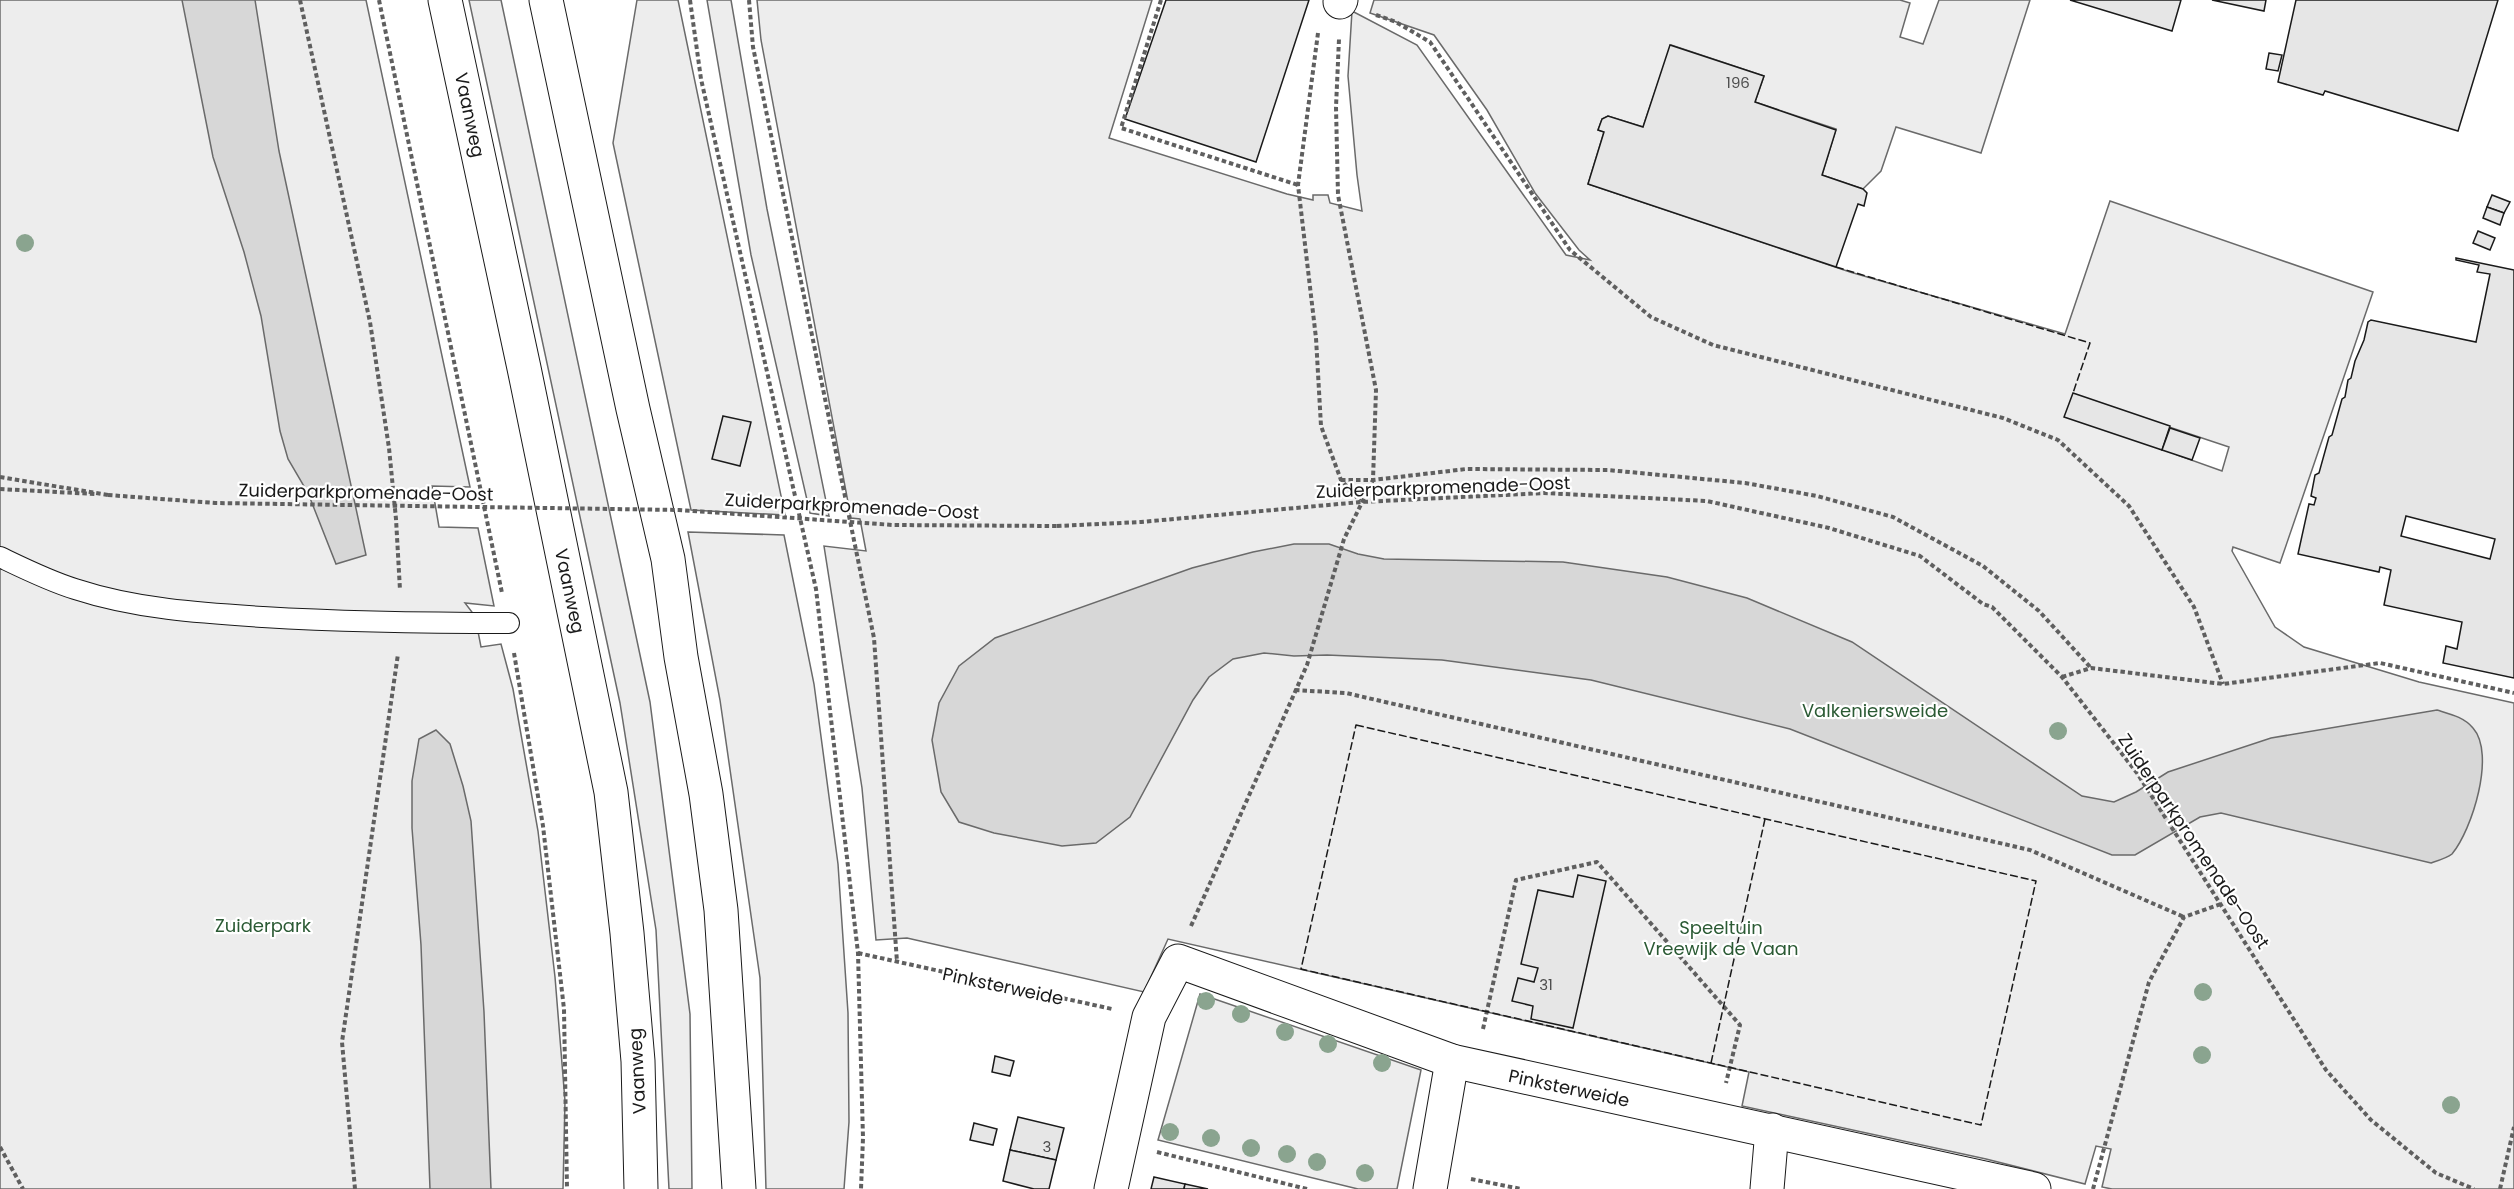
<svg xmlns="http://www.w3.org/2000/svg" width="2514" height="1189" viewBox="0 0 2514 1189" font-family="Poppins,sans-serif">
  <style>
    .built { fill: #ededed; stroke: #6a6a6a; stroke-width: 1.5; fill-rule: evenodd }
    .water { fill: #d7d7d7; stroke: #6a6a6a; stroke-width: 1.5 }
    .building { fill: #e6e6e6; stroke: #1a1a1a; stroke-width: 1.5; fill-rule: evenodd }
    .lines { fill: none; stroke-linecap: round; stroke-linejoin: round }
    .lane-casing { stroke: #1a1a1a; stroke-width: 22 }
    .street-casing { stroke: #1a1a1a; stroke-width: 35 }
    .highway-casing { stroke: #1a1a1a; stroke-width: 35 }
    .path { stroke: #5f5f5f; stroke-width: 4; stroke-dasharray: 4.5 3; stroke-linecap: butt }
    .lane { stroke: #fff; stroke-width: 20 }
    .street { stroke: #fff; stroke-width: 33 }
    .highway { stroke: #fff; stroke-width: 33 }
    .path-bridge { stroke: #5f5f5f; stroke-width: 4; stroke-dasharray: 4.5 3; stroke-linecap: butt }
    .fence { stroke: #1a1a1a; stroke-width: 1.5; stroke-dasharray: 8 3; stroke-linecap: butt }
    .tree { fill: #8aa48f }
    .labels { text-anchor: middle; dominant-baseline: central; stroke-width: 4.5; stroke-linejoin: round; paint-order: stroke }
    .number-label { font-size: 15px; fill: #4d4d4d }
    .street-label { font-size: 18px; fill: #1a1a1a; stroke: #fff }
    .park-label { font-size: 18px; fill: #2b5a34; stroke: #fff }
  </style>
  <rect width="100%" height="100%" fill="#fff"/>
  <g class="built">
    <polygon points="0,0 366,0 470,487 432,486 439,527 478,528 494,606 465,603 475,616 481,647 501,644 513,689 538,831 555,977 565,1101 563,1189 0,1189"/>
    <polygon points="469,0 501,0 650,702 690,1014 692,1189 669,1189 656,930 620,703"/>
    <polygon points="637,0 678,0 785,515 691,510 613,143"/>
    <polygon points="707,0 731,0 767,209 829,516 810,513 751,255"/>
    <path d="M757,0H1152L1109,138L1287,194L1313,200V195H1328L1330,203L1362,211L1357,175L1348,76L1352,11L1417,45L1566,255L1590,260L1579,250L1535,193L1487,110L1434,35L1370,13L1374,0H1900L1910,3L1900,37L1923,44L1939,0H2030L1981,153L1896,127L1881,171L1863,189L1822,175L1836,129L1755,102L1764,76L1671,45L1643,127L1608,116L1602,119L1598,130L1604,132L1588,184L1850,272L2065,334L2110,201L2373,292L2280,563L2233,547L2232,551L2275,627L2304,647L2419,682L2514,703V1189H2112L2102,1187L2111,1149L2096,1146L2085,1184L1986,1159L1742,1106L1749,1072L1168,939L1144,992L907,938L876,940L862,788L824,546L866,551L860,519L851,518L761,40ZM2160,424L2229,447L2222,471L2177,455Z"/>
    <polygon points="688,532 784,535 814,684 838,864 848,1013 849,1122 844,1189 766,1189 760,978 720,700"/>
    <polygon points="1200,994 1421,1070 1397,1189 1358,1189 1158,1140"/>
  </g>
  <g class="water">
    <polygon points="182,0 255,0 279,151 366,555 336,564 308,493 288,459 280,431 261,316 244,252 213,157"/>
    <path d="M1294,544H1329L1358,554L1384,559L1563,562L1667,577L1747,598L1852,642L2082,796L2114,802L2136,792L2168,772L2271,738L2437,710C2450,714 2464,717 2473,728C2496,754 2472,830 2452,854C2447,858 2437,861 2431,863L2221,813L2200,817L2135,855H2112L1790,729L1591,680L1442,660L1327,655L1294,656L1264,653L1233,659L1209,677L1193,700L1130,817L1096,843L1062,846L994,833L959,822L941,792L932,740L939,703L959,666L995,638L1192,568L1253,552Z"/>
    <polygon points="436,730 450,744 463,786 471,821 484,1012 491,1189 430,1189 421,945 412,828 412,781 419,739"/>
  </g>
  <g class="building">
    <polygon points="1166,0 1309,0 1256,162 1125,119"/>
    <polygon points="2070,0 2181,0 2172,31"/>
    <polygon points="2212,0 2266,0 2264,11"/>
    <polygon points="2296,0 2498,0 2458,131 2325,91 2323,95 2278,82"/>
    <polygon points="1670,45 1764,76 1755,102 1836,130 1822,175 1863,189 1867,193 1864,206 1858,204 1836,267 1588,184 1604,132 1598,130 1602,119 1608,116 1643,127"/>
    <polygon points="2269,53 2282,55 2278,71 2266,69"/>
    <polygon points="2492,195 2510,202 2504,213 2487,207"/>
    <polygon points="2487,207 2504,213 2500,225 2483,218"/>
    <polygon points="2478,231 2495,238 2490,250 2473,243"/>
    <path d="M2456,258L2514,270V678L2443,663L2446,646L2457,649L2462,622L2384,605L2391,570L2380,567L2379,572L2298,554L2309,504L2314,505L2316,498L2311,496L2315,475L2319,473L2329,437L2332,435L2342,399L2345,397L2348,380L2351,378L2355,361L2364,340L2368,322L2371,320L2476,342L2490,274L2477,272L2479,265L2456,260ZM2406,516L2495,539L2490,559L2401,536Z"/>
    <polygon points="2073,393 2170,426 2162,450 2064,417"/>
    <polygon points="723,416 751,422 740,466 712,459"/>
    <polygon points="2170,428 2200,438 2192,460 2162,450"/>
    <polygon points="1578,875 1606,881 1573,1028 1531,1019 1533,1006 1512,1001 1518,978 1534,982 1538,968 1521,964 1538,890 1573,897"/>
    <polygon points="995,1056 1014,1061 1010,1076 992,1072"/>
    <polygon points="1018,1117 1064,1128 1056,1160 1010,1150"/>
    <polygon points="974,1123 997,1129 993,1145 970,1140"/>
    <polygon points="1010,1150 1056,1160 1049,1189 1034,1189 1003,1181"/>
    <polygon points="1154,1177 1185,1184 1184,1189 1151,1189"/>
    <polygon points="1185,1184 1208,1189 1184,1189"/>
  </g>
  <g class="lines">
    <defs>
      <path id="lane" d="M0,557C25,569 49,581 75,589C136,609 200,613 263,617C345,622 427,623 509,623"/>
      <g id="street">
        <polyline points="1340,2 1341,0"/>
        <polyline points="1111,1189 1149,1017 1178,961 1452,1061 2034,1189"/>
        <polyline points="1430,1189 1452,1061"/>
        <polyline points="1767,1189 1772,1130"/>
      </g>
      <g id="highway">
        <polyline points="445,0 524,368 611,792 627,933 638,1061 641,1189"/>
        <polyline points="546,0 633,409 668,559 681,657 706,794 721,910 739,1189"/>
      </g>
    </defs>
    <use href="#lane" class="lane-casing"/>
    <use href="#street" class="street-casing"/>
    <use href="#highway" class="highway-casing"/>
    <g class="path">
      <polyline points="300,0 370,322 389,448 396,519 400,590"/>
      <polyline points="379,0 502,593"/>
      <polyline points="690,0 701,79 816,589 858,953 863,1138 861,1189"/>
      <polyline points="749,0 753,47 874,638 897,962"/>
      <polyline points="1161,0 1121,128 1298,185"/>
      <polyline points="1376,15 1396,22 1430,42 1570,250 1651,317 1713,345 2003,418 2058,440 2129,506 2194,607 2223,684"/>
      <polyline points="1318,33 1298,185 1316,338 1321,426 1341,480 1360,501"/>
      <polyline points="0,477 108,495"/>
      <polyline points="1341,480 1373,480 1466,469 1608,470 1745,483 1817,496 1893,517 1983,566 2039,611 2091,668"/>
      <polyline points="0,489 95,494"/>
      <polyline points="1057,526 1141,522 1361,502 1544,493 1707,501 1829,528 1920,556 1983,604 1992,607 2062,677 2137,773 2326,1070 2371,1120 2436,1173 2474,1189"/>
      <polyline points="514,653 543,826 564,1009 567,1189"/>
      <polyline points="2062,677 2091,668 2223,684 2380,663 2514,693"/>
      <polyline points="1295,690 1346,693 2030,850 2184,917"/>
      <polyline points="1191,926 1307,665 1344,539 1373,480 1376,390 1338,195 1336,107 1339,39"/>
      <polyline points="858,953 1112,1009"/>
      <polyline points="1483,1029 1516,880 1597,862 1740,1025 1726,1083"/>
      <polyline points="0,1147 23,1189"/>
      <polyline points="1157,1152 1307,1189"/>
      <polyline points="1471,1179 1521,1189"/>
      <polyline points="355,1189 342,1042 398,654"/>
      <polyline points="2093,1189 2149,982 2184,917 2221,904"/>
      <polyline points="2500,1189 2514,1127"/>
    </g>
    <use href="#lane" class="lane"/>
    <use href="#street" class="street"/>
    <use href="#highway" class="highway"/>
    <polyline class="path-bridge" points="108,495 215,503 679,510 893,525 1057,526"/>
    <g class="fence">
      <polyline points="1836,267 2090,343 2073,393"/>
      <polygon points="1356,725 2036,881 1981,1125 1301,969"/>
      <polyline points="1711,1063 1765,819"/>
    </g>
  </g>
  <g class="tree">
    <circle cx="25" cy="243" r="9"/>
    <circle cx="2058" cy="731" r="9"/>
    <circle cx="2203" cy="992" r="9"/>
    <circle cx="1206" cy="1001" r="9"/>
    <circle cx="1241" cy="1014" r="9"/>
    <circle cx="1285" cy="1032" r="9"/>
    <circle cx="1328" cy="1044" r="9"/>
    <circle cx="2202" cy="1055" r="9"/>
    <circle cx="1382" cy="1063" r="9"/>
    <circle cx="2451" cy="1105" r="9"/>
    <circle cx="1170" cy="1132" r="9"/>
    <circle cx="1211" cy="1138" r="9"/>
    <circle cx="1251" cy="1148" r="9"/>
    <circle cx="1287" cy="1154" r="9"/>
    <circle cx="1317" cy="1162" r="9"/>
    <circle cx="1365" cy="1173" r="9"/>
  </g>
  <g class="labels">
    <g class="number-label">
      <text x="1738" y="82">196</text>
      <text x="1546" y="984">31</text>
      <text x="1047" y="1146">3</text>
    </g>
    <g class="street-label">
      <text transform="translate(470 115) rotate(78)">Vaanweg</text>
      <text transform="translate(1443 487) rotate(-2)">Zuiderparkpromenade-Oost</text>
      <text transform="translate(366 492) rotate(1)">Zuiderparkpromenade-Oost</text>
      <text transform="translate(852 506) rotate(3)">Zuiderparkpromenade-Oost</text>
      <text transform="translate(570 591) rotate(78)">Vaanweg</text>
      <text transform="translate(2194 841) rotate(56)">Zuiderparkpromenade-Oost</text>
      <text transform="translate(1003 986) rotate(12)">Pinksterweide</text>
      <text transform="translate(637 1071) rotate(-93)">Vaanweg</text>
      <text transform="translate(1569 1088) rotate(12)">Pinksterweide</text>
    </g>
    <g class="park-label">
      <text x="1875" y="710">Valkeniersweide</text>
      <text x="263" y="925">Zuiderpark</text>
      <text x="1721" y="927">Speeltuin<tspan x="1721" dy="21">Vreewijk de Vaan</tspan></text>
    </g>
  </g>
</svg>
